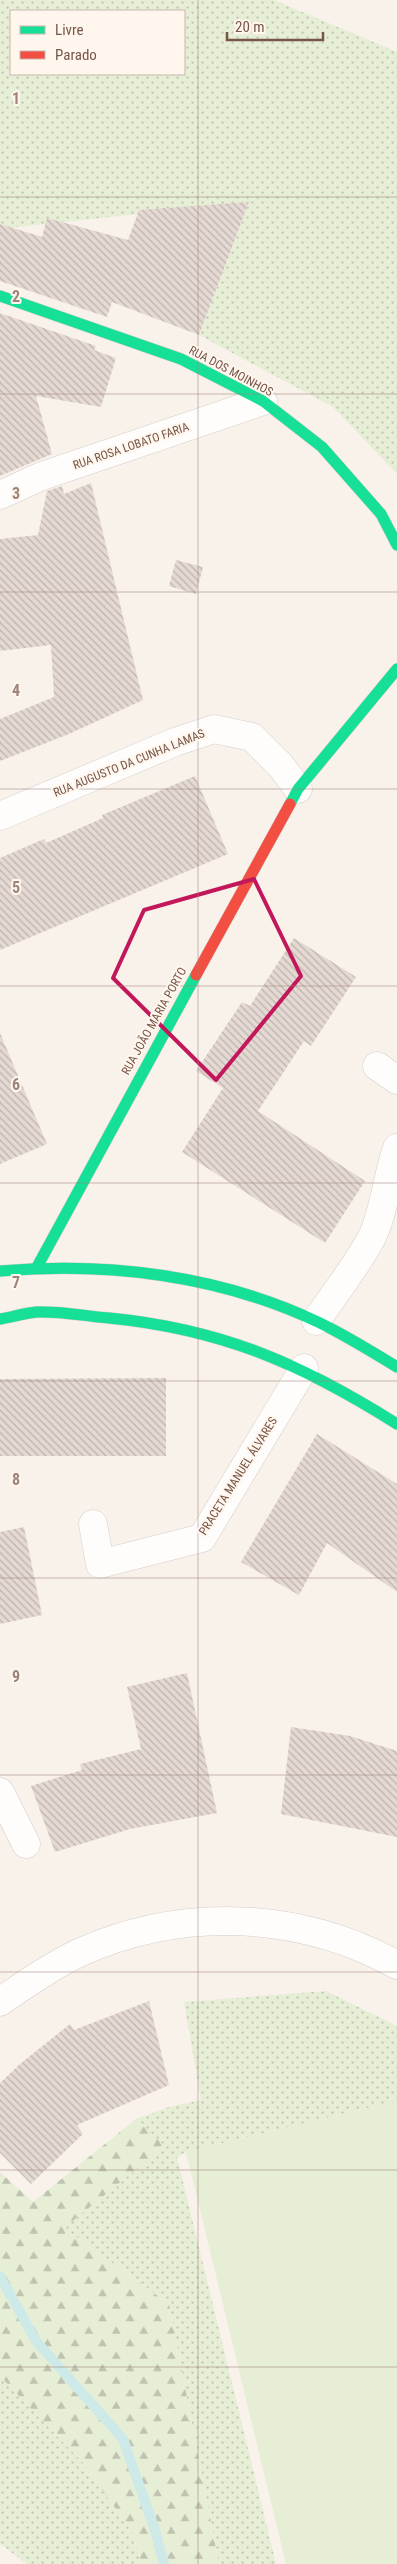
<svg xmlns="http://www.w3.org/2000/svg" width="397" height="2564" viewBox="0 0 397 2564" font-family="'Roboto Condensed',sans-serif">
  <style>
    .grass { fill: url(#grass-dots); fill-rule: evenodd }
    .forest { fill: url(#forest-firs) }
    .garden { fill: #e6eed6 }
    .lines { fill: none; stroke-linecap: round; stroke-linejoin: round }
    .stream { stroke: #cde9e8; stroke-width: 10 }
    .building { fill: url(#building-back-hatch) }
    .street-casing { stroke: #d6cdc8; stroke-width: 29 }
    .fast-casing { stroke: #d7cdc8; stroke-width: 12 }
    .jam-casing { stroke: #d7cdc8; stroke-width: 12 }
    .street { stroke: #fefdfc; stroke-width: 28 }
    .fast { stroke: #16e098; stroke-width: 11 }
    .jam { stroke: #f24e42; stroke-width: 11 }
    .marked { fill: none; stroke: #c2185b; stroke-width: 4; stroke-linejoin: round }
    .grid { fill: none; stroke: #9d857a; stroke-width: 1; stroke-opacity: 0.55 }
    .labels { text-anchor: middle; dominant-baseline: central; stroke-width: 4; stroke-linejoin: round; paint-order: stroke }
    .street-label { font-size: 12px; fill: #77564a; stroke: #fff6ed }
    .grid-label { font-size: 16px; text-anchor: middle; font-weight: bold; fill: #9d857a; stroke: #fff6ed; stroke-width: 4; stroke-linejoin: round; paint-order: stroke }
  </style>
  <defs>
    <pattern id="grass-dots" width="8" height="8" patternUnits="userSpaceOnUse" patternTransform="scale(1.25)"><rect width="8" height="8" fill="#e6eed6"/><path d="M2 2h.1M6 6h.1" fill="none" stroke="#bfc4b0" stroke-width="1.8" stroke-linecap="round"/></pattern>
    <pattern id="forest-firs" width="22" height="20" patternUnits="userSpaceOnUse" patternTransform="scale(1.25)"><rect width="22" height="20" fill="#e6eed6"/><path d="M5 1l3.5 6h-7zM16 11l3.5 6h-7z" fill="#bfc4b0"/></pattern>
    <pattern id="building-back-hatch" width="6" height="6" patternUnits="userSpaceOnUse" patternTransform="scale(1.25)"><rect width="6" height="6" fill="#e5dad3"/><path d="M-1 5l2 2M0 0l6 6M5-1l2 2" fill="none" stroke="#beb4ad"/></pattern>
  </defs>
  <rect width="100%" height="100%" fill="#f8f2eb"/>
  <g class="grass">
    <path d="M0,0H274L397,52V474L333,407L199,335L249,202L0,229ZM11,11H184V74H11Z"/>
    <polygon points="326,1991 397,2026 397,2101 186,2152 177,2157 276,2564 219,2564 169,2304 64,2228 164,2146 136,2119 169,2107 201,2100 184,2002"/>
    <polygon points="0,2376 85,2465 132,2532 142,2564 27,2564 0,2544"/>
  </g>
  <polygon class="forest" points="136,2119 165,2146 64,2228 169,2304 219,2564 142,2564 132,2532 85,2465 0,2376 0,2172 33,2202"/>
  <polygon class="garden" points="397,2101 397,2564 286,2564 186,2152"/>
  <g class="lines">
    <polyline class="stream" points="0,2276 36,2341 123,2439 155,2530 164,2564"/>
  </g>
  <g class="building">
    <polygon points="249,202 199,335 112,302 107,317 0,281 0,224 42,237 47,218 128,240 139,210"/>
    <polygon points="0,313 96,346 94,350 116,358 101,407 36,396 52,454 0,476"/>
    <polygon points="91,483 143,700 69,734 0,761 0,719 54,697 51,645 0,651 0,539 38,535 47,491 62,486 64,494"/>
    <polygon points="176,560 203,567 196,594 169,586"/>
    <polygon points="195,776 228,854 0,950 0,858 44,839 46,843 103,818 102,815"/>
    <polygon points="294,938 356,977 311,1046 304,1041 258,1111 365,1181 325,1243 182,1152 223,1088 196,1071 242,1002 250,1006"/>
    <polygon points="0,1033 47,1144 0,1164"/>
    <polygon points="166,1378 166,1456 0,1456 0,1379"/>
    <polygon points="317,1434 397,1484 397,1592 327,1543 299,1595 241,1562"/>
    <polygon points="24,1527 42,1615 0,1624 0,1532"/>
    <polygon points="187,1673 217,1813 130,1829 55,1852 31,1786 82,1770 80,1764 141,1749 127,1687"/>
    <polygon points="291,1727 350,1736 397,1751 397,1837 281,1814"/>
    <polygon points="149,2001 169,2085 77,2125 83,2134 31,2184 0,2153 0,2083 20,2064 70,2024 74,2030"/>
  </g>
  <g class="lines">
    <defs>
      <g id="street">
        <polyline points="0,495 42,476 263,401"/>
        <polyline points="0,816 175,742 214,729 252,737 281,766 298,789"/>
        <polyline points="377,1066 397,1080"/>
        <path d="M316,1321C334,1294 357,1266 372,1237C385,1210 387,1176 397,1148"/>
        <polyline points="93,1524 100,1564 202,1538 304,1368"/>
        <polyline points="0,1792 26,1844"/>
        <path d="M0,2002C22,1986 57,1963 81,1952C183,1907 299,1911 397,1965"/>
      </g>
      <g id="fast">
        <polyline points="0,296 181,359 263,401 322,447 381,514 397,545"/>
        <polyline points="290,804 298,789 397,669"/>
        <polyline points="37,1267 196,975"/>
        <path d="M0,1271C108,1262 219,1275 318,1322C345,1335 371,1351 397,1367"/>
        <path d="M0,1319C12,1317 25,1313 37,1312C61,1311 85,1316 109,1318C222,1329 302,1364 397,1424"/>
      </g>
      <polyline id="jam" points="196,975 290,804"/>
    </defs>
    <use href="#street" class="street-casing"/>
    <use href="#fast" class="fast-casing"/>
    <use href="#jam" class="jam-casing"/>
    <use href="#street" class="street"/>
    <use href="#fast" class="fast"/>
    <use href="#jam" class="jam"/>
  </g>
  <path class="marked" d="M254,879L301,976L216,1080L113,978L144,910Z"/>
  <path class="grid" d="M198,0V2564M0,197H397M0,394H397M0,592H397M0,789H397M0,986H397M0,1183H397M0,1381H397M0,1578H397M0,1775H397M0,1972H397M0,2170H397M0,2367H397"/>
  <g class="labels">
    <g class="street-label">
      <text transform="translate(231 371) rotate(28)">RUA DOS MOINHOS</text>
      <text transform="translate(131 446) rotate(-19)">RUA ROSA LOBATO FARIA</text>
      <text transform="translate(129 763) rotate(-22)">RUA AUGUSTO DA CUNHA LAMAS</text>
      <text transform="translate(154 1021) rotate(-61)">RUA JOÃO MARIA PORTO</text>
      <text transform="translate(238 1476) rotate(-58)">PRACETA MANUEL ÁLVARES</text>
    </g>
  </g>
  <g class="grid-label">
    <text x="16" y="104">1</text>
    <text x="16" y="302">2</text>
    <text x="16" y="499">3</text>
    <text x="16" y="696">4</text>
    <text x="16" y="893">5</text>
    <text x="16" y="1090">6</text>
    <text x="16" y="1288">7</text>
    <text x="16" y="1485">8</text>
    <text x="16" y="1682">9</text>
  </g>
  <rect x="10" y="10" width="175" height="65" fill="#fff6ed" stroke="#c9b6ac"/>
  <rect x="20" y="26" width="25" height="8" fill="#16e098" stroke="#c9b6ac"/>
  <text x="55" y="35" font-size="15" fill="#77564a">Livre</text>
  <rect x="20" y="51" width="25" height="8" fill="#f24e42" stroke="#c9b6ac"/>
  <text x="55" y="60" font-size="15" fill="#77564a">Parado</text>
  <path d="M227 32v8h96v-8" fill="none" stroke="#77564a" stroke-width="2.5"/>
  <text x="235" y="32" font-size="15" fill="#77564a" stroke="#fff6ed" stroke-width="4" paint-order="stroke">20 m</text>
</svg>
